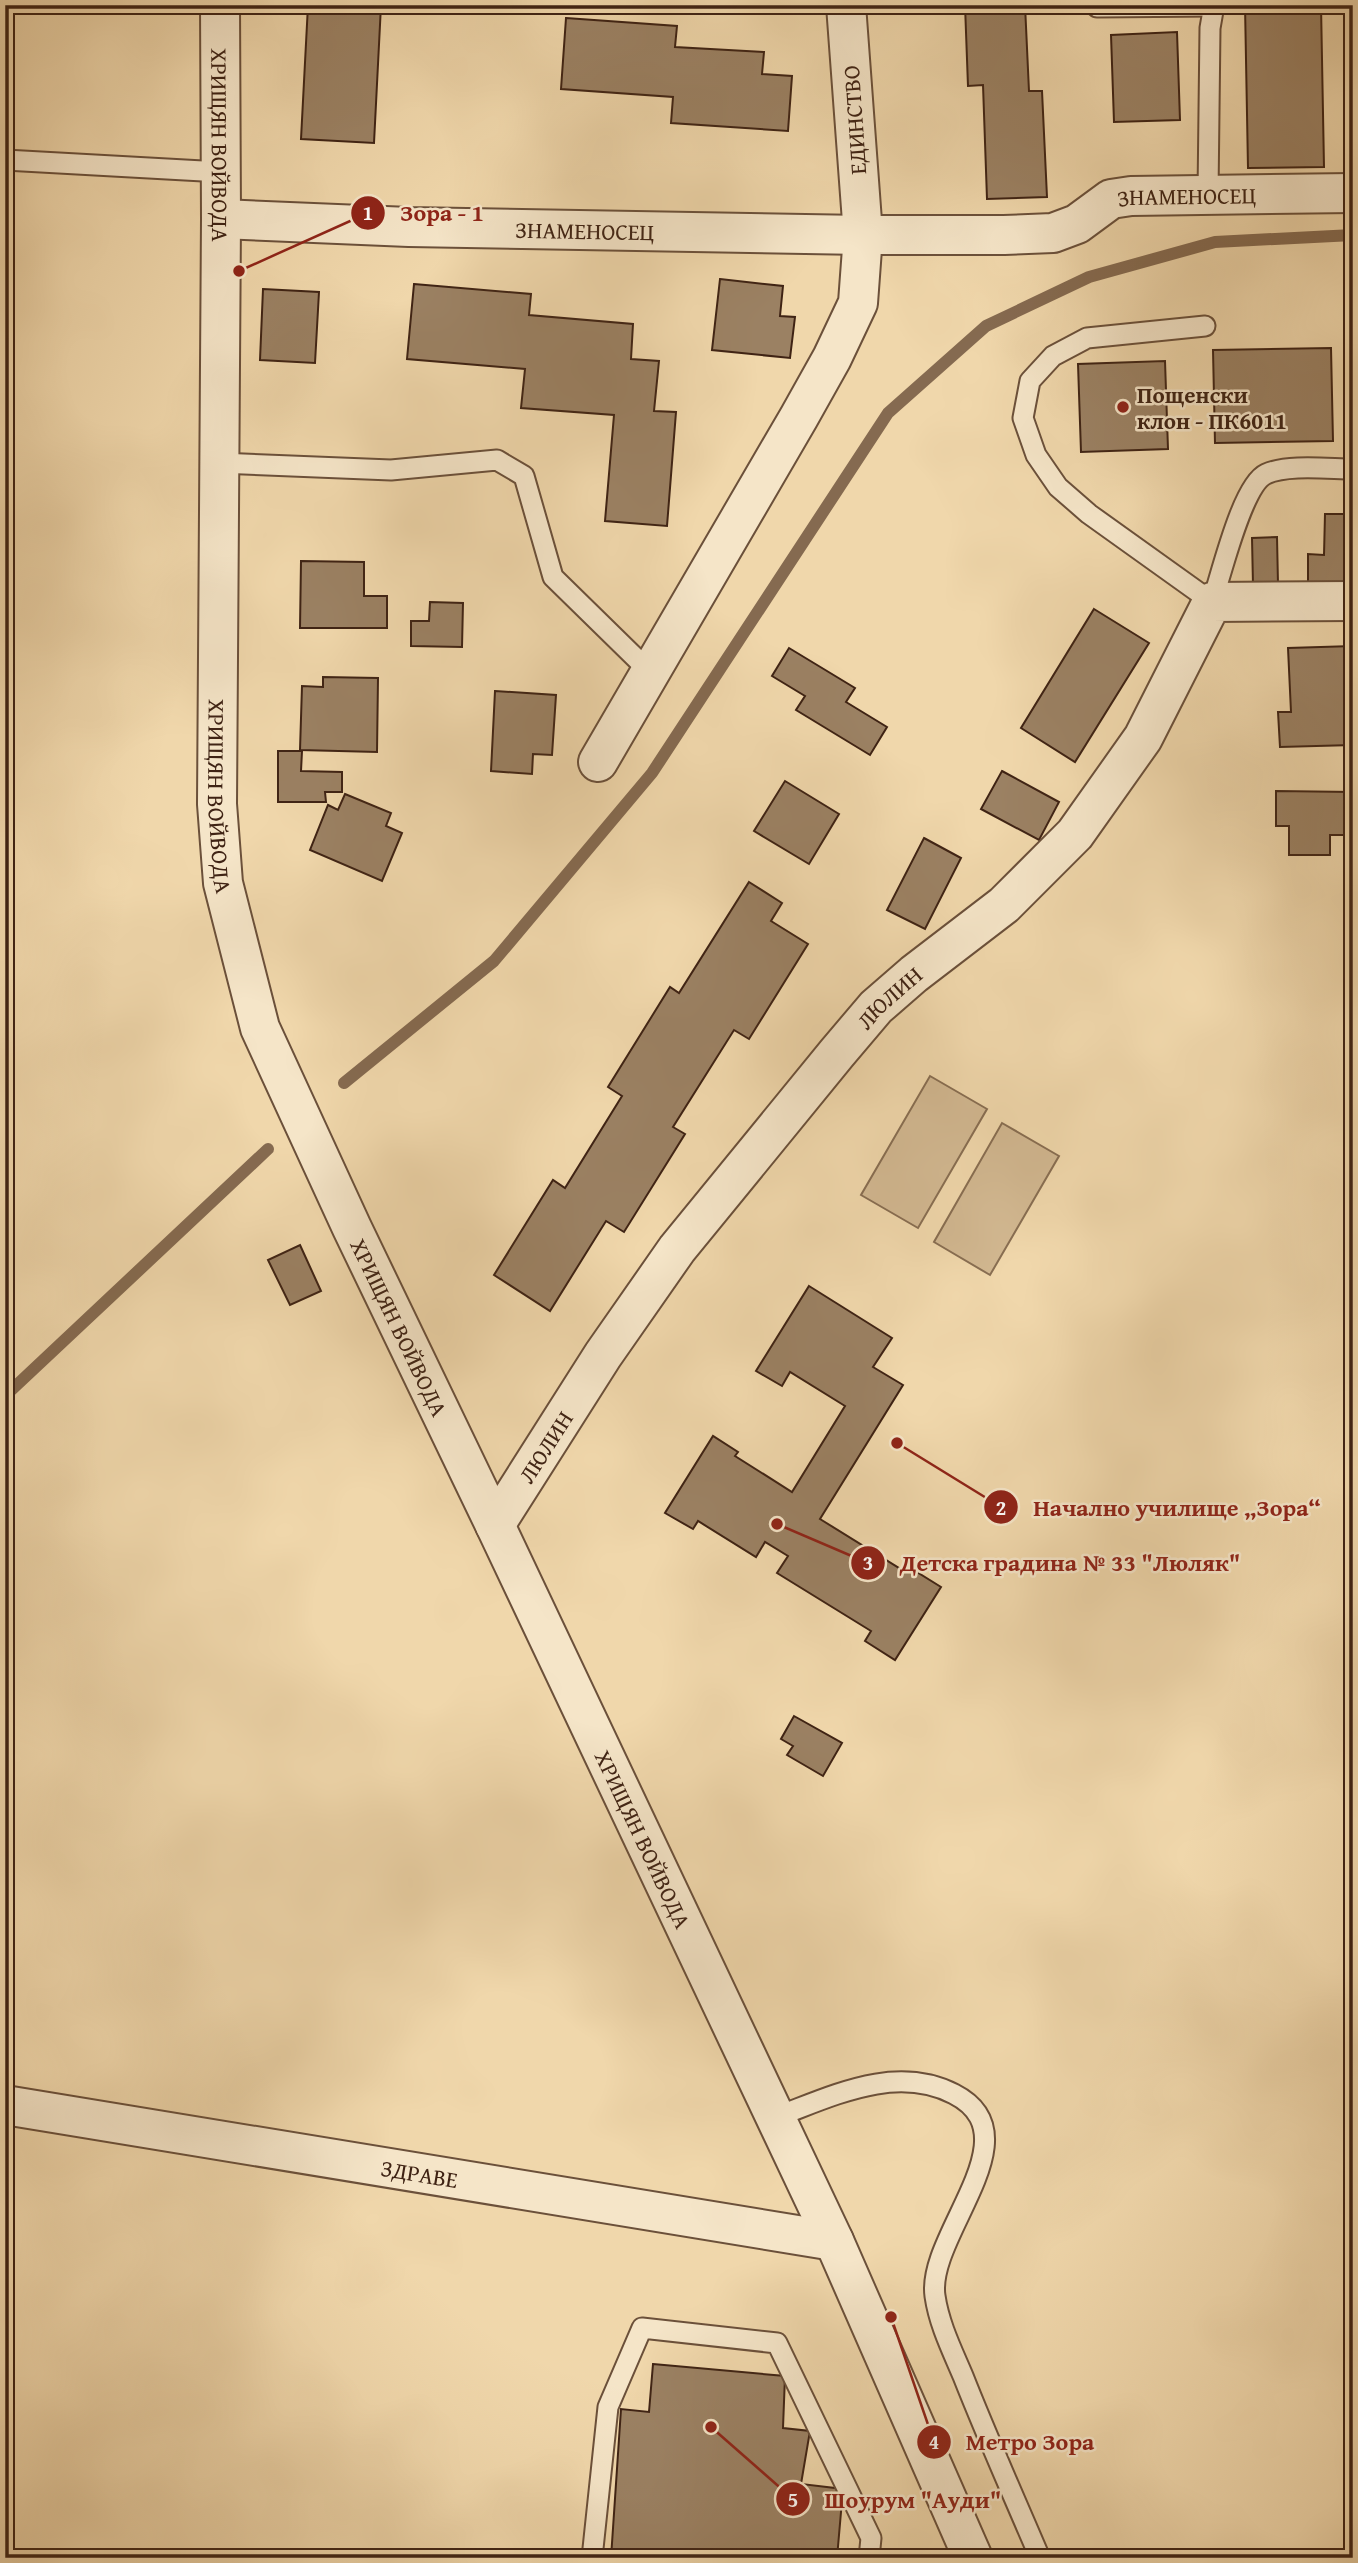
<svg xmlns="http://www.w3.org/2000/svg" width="1358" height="2563" viewBox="0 0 1358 2563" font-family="'Gentium Book Plus',serif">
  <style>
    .green { fill: #d2b891; stroke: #886e52; stroke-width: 2 }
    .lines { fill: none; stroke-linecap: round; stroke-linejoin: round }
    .stream { stroke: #856a50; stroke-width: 12 }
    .building { fill: #9b8163; stroke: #3f2314; stroke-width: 2 }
    .lane-casing { stroke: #6b503a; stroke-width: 23 }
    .street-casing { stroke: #6b503a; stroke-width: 42 }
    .lane { stroke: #f5e5c8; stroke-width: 19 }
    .street { stroke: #f5e5c8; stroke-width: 38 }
    .poi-dot { fill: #8f2418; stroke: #f5e5c8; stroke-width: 2.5 }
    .labels { text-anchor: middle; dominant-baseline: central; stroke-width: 5; stroke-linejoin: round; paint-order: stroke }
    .street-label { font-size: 23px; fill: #3f2314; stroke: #f5e5c8 }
    .poi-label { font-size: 23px; font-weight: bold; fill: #3f2314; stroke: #f5e5c8; text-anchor: start }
    .leader { fill: none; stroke: #8f2418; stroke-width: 2.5 }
    .callout-dot { fill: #8f2418; stroke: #f5e5c8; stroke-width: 2.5 }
    .mark-label { font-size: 21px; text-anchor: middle; font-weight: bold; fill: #fff }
    .callout-label { font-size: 24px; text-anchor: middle; font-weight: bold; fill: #8f2418; stroke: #f5e5c8; stroke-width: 5; stroke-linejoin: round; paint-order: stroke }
  </style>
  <rect width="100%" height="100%" fill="#f0d7ab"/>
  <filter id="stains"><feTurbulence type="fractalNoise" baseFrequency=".00286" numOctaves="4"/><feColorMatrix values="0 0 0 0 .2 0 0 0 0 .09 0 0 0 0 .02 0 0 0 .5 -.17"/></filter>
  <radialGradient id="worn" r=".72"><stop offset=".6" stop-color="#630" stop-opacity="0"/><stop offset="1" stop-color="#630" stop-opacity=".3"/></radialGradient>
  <g class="green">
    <polygon points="930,1076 987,1109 918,1228 861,1195"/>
    <polygon points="1002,1123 1059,1156 990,1275 934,1242"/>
  </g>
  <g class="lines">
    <g class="stream">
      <polyline points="344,1083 494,961 652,773 888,413 986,326 1089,277 1215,242 1353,235"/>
      <polyline points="5,1396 268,1149"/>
    </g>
  </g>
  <g class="building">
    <polygon points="308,5 381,5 374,143 301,139"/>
    <polygon points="780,5 827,5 827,7 781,9"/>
    <polygon points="965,5 1025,5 1029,91 1042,91 1047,197 987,199 983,85 968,86"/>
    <polygon points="1245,5 1321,5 1324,167 1248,168"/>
    <polygon points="566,18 677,26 675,47 764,52 762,74 792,76 788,131 671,123 673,97 561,89"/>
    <polygon points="1177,32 1180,120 1114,122 1111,35"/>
    <polygon points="720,279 783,286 780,316 795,317 790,358 712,350"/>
    <polygon points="414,284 531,294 529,315 633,324 631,359 659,361 654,411 676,412 667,526 605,521 614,415 521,408 525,369 407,359"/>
    <polygon points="263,289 319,292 315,363 260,360"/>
    <polygon points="1331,348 1333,441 1215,443 1213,350"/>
    <polygon points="1165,361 1168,449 1081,452 1078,364"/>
    <polygon points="1325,514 1353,514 1353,586 1308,586 1308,554 1324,555"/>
    <polygon points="1277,537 1278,584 1253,585 1252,538"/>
    <polygon points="301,561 364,562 364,596 387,596 387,628 300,628"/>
    <polygon points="430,602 463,603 462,647 411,646 411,621 429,621"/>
    <polygon points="1094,609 1149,643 1075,762 1021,728"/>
    <polygon points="1353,646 1353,745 1280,747 1278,712 1291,712 1288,648"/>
    <polygon points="789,648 855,688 846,702 887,727 870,755 796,710 805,696 772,676"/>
    <polygon points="323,677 378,678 377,752 300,750 302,686 323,687"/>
    <polygon points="495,691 556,695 552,755 533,754 532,774 491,771"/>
    <polygon points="278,751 302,751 301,771 342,772 342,792 325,792 326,802 278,802"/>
    <polygon points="1002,771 1059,802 1039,840 981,809"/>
    <polygon points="785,781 839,814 809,864 754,831"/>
    <polygon points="1276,791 1353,792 1353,835 1330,835 1330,855 1289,855 1289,826 1276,826"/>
    <polygon points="345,794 391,813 386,826 402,833 382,881 310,850 328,805 338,810"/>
    <polygon points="924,838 961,858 925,929 887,910"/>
    <polygon points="749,882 782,903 771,921 808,944 749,1039 734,1030 673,1127 685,1134 624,1232 606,1221 550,1311 494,1275 553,1180 565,1188 622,1096 608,1087 670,987 679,993"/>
    <polygon points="300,1245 321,1291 290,1305 268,1260"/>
    <polygon points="809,1286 892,1338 873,1367 903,1385 820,1519 904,1571 907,1566 941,1587 895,1660 865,1641 871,1631 777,1573 788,1556 765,1542 756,1557 698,1521 693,1529 665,1513 713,1436 738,1452 735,1456 792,1492 845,1406 790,1372 782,1386 756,1371"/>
    <polygon points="794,1716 842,1743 823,1776 787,1755 793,1746 781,1739"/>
    <polygon points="653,2364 785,2376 783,2428 810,2431 801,2484 843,2489 837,2558 611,2558 621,2409 649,2412"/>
  </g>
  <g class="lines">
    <defs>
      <g id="lane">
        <polyline points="1097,7 1214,6"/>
        <polyline points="5,160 221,172"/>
        <polyline points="1208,194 1210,28 1214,5"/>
        <path d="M1205,326L1087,338L1053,356L1030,381L1023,418L1036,455L1058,487L1089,514L1212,602C1221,576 1242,485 1266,474C1287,464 1330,469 1353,469"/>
        <polyline points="219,463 391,470 497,460 524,476 553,577 650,672"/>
        <path d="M776,2117C833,2096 895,2064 954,2094C1036,2136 926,2235 935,2296C939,2324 952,2350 963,2376C987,2437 1014,2497 1040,2558"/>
        <polyline points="592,2558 608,2407 642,2328 777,2343 871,2538 869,2558"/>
      </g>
      <g id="street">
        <path id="s1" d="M220,5L221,219L217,804L223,883L260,1028L352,1228L495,1525L834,2241L973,2558"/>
        <path id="s2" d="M221,219L409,227L863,235H1004L1053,233L1077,224L1111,199L1131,196L1353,193"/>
        <polyline points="598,762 799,417 832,358 858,303 863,235 846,5"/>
        <path id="s3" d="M495,1525L603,1355L677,1249L837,1053L876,1007L914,974L1004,905L1075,834L1143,738L1212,602L1353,601"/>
        <path id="s4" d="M5,2105L834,2241"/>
      </g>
    </defs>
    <use href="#lane" class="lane-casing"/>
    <use href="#street" class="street-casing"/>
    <use href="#lane" class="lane"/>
    <use href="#street" class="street"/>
  </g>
  <circle class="poi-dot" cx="1123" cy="407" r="7"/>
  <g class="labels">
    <g class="street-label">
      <text transform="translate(854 120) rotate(-94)">ЕДИНСТВО</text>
      <text stroke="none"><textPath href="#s1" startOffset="140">ХРИЩЯН ВОЙВОДА</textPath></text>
      <text stroke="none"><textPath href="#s2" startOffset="976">ЗНАМЕНОСЕЦ</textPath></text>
      <text stroke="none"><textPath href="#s2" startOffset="364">ЗНАМЕНОСЕЦ</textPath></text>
      <text stroke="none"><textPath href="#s1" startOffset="791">ХРИЩЯН ВОЙВОДА</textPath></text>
      <text stroke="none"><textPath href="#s3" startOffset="660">ЛЮЛИН</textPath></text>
      <text stroke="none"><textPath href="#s1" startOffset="1358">ХРИЩЯН ВОЙВОДА</textPath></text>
      <text stroke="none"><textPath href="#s3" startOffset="93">ЛЮЛИН</textPath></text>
      <text stroke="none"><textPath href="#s1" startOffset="1925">ХРИЩЯН ВОЙВОДА</textPath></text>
      <text stroke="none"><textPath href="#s4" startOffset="420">ЗДРАВЕ</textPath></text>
    </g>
    <g class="poi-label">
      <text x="1137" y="394">Пощенски<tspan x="1137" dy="26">клон - ПК6011</tspan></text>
    </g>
  </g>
  <path class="leader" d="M239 271L368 213M897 1443L1001 1507M777 1524L868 1563M891 2317L934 2442M711 2427L793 2499"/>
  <g class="callout-dot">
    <circle cx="239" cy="271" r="7"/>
    <circle cx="897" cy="1443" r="7"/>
    <circle cx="777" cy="1524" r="7"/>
    <circle cx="891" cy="2317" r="7"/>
    <circle cx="711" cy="2427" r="7"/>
    <circle cx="368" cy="213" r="18"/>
    <circle cx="1001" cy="1507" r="18"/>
    <circle cx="868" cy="1563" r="18"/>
    <circle cx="934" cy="2442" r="18"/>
    <circle cx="793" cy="2499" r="18"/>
  </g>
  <g class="mark-label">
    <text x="368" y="220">1</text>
    <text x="1001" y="1515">2</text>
    <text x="868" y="1570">3</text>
    <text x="934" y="2449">4</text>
    <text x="793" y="2507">5</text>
  </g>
  <g class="callout-label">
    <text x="442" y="221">Зора - 1</text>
    <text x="1177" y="1516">Начално училище „Зора“</text>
    <text x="1070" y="1571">Детска градина № 33 "Люляк"</text>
    <text x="1030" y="2450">Метро Зора</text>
    <text x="913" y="2508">Шоурум "Ауди"</text>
  </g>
  <rect width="1358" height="2563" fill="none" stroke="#f0d7ab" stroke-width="28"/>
  <rect x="7" y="7" width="1344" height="2549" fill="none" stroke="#3f2314" stroke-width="3.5"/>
  <rect x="14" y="14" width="1330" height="2535" fill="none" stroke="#3f2314" stroke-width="2"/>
  <rect width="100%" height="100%" filter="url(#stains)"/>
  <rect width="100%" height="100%" fill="url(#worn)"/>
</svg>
